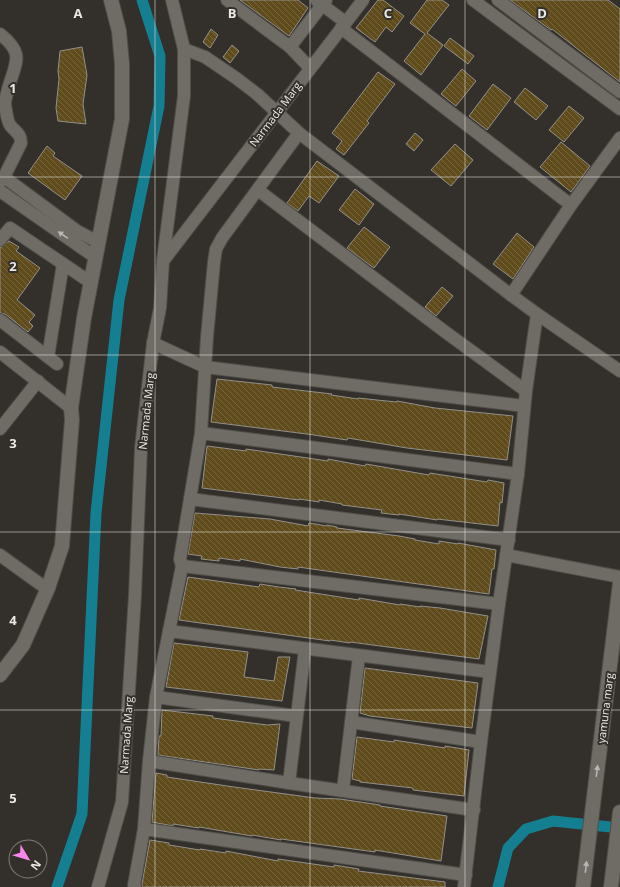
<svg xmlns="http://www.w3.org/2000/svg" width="620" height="887" viewBox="0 0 620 887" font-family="'Open Sans',sans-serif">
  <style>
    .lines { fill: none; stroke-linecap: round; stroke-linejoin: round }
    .canal { stroke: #157f92; stroke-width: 11 }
    .building { fill: url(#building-back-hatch); stroke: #93908a }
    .minor-casing { stroke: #504e4a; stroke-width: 14 }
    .tertiary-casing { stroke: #504e4a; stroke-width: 16 }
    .minor { stroke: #6f6c66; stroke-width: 12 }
    .tertiary { stroke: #6f6c66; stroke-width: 14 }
    .oneway { fill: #b9b7b3 }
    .grid { fill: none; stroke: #ebe9e6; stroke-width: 1; stroke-opacity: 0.55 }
    .labels { text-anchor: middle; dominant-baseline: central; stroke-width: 4; stroke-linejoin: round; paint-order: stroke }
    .street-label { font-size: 11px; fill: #ebe9e6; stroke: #33302b }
    .grid-label { font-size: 13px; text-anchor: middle; font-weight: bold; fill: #ebe9e6; stroke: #33302b; stroke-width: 4; stroke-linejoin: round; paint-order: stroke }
  </style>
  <defs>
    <pattern id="building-back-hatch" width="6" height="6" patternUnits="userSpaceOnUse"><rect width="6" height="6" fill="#5f4b1c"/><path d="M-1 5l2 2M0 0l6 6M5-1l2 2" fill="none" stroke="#76653d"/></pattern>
  </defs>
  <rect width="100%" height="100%" fill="#33302b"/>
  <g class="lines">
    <g class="canal">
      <polyline points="57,887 82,814 96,513 119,300 159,106 160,56 142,0"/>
      <polyline points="498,887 508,848 526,829 553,821 620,828"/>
    </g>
  </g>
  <g class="building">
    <polygon points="240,0 298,0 308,8 289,36"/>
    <polygon points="378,0 383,0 404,16 392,32 386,27 375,42 356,28"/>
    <polygon points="427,0 442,0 449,5 427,33 443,45 421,75 404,61 425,34 410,23"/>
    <polygon points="510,0 608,0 620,9 620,82 552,29 551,30"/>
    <polygon points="211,29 218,35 210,48 203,42"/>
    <polygon points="450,38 474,56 468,64 444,46"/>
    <polygon points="232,45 239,51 230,63 223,57"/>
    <polygon points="82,47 87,75 83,104 86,124 58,121 56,108 59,79 58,71 60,51"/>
    <polygon points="462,69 476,81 456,106 441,94"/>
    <polygon points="378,72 395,84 367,121 369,123 344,155 336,149 342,141 332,133"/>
    <polygon points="493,84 511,98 487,130 469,116"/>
    <polygon points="525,88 548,106 536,120 514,102"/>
    <polygon points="569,106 584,118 564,142 549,130"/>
    <polygon points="415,133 423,140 414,151 406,144"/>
    <polygon points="561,142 590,166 571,192 540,167"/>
    <polygon points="455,144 473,160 451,186 431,170"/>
    <polygon points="47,146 55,153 53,156 82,176 65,200 28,173"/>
    <polygon points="317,161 339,176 319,203 309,196 298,211 287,203"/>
    <polygon points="355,189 374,204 359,225 339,210"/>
    <polygon points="364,227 390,247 374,268 347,248"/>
    <polygon points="517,233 534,247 513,279 493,264"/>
    <polygon points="9,241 19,247 16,251 40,268 17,300 35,315 29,322 33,326 28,332 5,314 0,313 0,248"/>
    <polygon points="442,287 453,296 436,316 425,307"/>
    <polygon points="217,379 272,385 272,387 332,394 331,395 358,399 358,398 396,402 397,401 435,408 513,416 507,460 407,448 348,438 347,440 307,434 211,422"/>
    <polygon points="207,446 246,451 246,449 328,461 328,459 365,466 366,464 429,475 430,473 487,482 488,480 504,483 502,503 500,502 498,526 437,519 437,520 399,514 399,515 381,513 382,510 342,505 342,504 319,500 319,502 299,499 299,500 202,488"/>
    <polygon points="195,513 270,519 308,526 309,523 327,526 327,525 337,527 337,528 399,536 415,539 415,540 439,544 439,541 458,544 458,543 496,550 494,569 492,569 489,594 298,567 298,569 280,567 240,559 240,561 219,558 219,561 201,559 202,556 188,554"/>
    <polygon points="188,577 259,587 260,584 279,587 296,589 295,590 359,600 359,598 400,605 400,604 420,607 420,606 440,608 488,616 479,659 350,642 350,643 330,640 330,641 179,620"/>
    <polygon points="174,643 248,652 244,677 274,681 278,657 290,657 282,701 166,687"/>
    <polygon points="365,668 478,683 472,728 370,716 360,713"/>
    <polygon points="162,710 213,716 213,718 267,725 280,724 274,770 259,769 259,770 158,755 159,736 161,736"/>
    <polygon points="357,737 394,742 394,740 445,748 445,746 469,750 464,796 413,790 413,788 360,782 360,781 352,779"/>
    <polygon points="156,773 167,775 167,777 234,787 315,798 340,799 380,805 380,806 447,816 441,861 375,850 375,852 281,839 281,840 252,835 252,836 199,827 199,828 173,824 173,826 152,822"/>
    <polygon points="150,840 169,843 169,845 200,850 200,849 226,853 226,851 278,861 278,859 334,867 334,865 359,869 358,871 445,882 445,887 142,887 142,884"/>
  </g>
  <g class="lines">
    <defs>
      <g id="minor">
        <polyline points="227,0 290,47 310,68"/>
        <polyline points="473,0 620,109"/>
        <polyline points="498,0 620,92"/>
        <polyline points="317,1 345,22"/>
        <polyline points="341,28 571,205"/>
        <path d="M0,34C25,54 16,61 8,89C7,94 5,99 5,104C6,110 7,121 10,125C15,132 21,133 21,143L4,177L0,182"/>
        <polyline points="290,47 326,0"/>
        <polyline points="184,49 205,57 236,78 257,94 299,133 511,295 537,314 620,371"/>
        <polyline points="4,177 77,231 98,242"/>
        <polyline points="258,190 444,331 526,391"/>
        <polyline points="0,191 95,257"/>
        <polyline points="0,240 10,228 90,282"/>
        <polyline points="163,260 184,96 184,49 172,0"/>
        <polyline points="511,295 571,205 620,138"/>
        <polyline points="0,320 57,364"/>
        <polyline points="153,343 205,367 524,406"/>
        <polyline points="0,352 71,408"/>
        <polyline points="48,357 63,264"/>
        <polyline points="0,429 38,381"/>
        <polyline points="201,433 518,474"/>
        <polyline points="190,499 509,540"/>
        <polyline points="0,555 47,589"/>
        <polyline points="506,555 620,577"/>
        <polyline points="182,566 499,604"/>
        <polyline points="169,631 490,672"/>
        <polyline points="156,697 296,716"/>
        <polyline points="351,722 481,742"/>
        <polyline points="149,761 289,783 474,810"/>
        <polyline points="289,783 305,649"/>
        <polyline points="343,790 359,656"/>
        <polyline points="144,829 466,875"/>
        <polyline points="98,887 122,802 135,595 141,448 153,343 160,308 163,261 363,0"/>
        <polyline points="135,887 134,885 144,829 149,761 156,697 182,566 180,559 201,433 207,337 214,262 216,249 222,238 299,133"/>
        <polyline points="464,887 481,742 499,604 518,474 526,391 537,314"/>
      </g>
      <g id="tertiary">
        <polyline points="0,675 23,645 48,588 62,546 72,420 71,408 84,318 122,119 122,64 119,31 111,0"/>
        <polyline points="583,887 620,583"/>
        <polyline points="611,887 620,812"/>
      </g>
    </defs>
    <use href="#minor" class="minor-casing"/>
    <use href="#tertiary" class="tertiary-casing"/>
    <use href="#minor" class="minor"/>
    <use href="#tertiary" class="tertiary"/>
  </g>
  <defs><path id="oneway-solid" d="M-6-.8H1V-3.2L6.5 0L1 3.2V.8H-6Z"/></defs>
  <g class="oneway">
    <use href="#oneway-solid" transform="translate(63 235) rotate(-145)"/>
    <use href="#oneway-solid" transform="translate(597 771) rotate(-83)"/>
    <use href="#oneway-solid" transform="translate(586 867) rotate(-83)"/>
  </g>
  <path class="grid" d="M155,0V887M310,0V887M465,0V887M0,177H620M0,355H620M0,532H620M0,710H620"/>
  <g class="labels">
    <g class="street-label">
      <text transform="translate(275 114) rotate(-53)">Narmada Marg</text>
      <text transform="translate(146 411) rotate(-84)">Narmada Marg</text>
      <text transform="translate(605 708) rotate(-83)">yamuna marg</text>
      <text transform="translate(126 735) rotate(-86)">Narmada Marg</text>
    </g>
  </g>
  <g class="grid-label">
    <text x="78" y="18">A</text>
    <text x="232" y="18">B</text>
    <text x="388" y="18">C</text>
    <text x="542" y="18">D</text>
    <text x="13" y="93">1</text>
    <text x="13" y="271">2</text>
    <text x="13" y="448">3</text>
    <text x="13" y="625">4</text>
    <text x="13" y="803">5</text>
  </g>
  <g transform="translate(28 859) rotate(128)"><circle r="19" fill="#33302b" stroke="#7d7a76"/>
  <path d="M0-3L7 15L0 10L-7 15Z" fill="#f987e9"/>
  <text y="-6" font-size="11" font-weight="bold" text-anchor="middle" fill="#ebe9e6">N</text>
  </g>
</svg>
